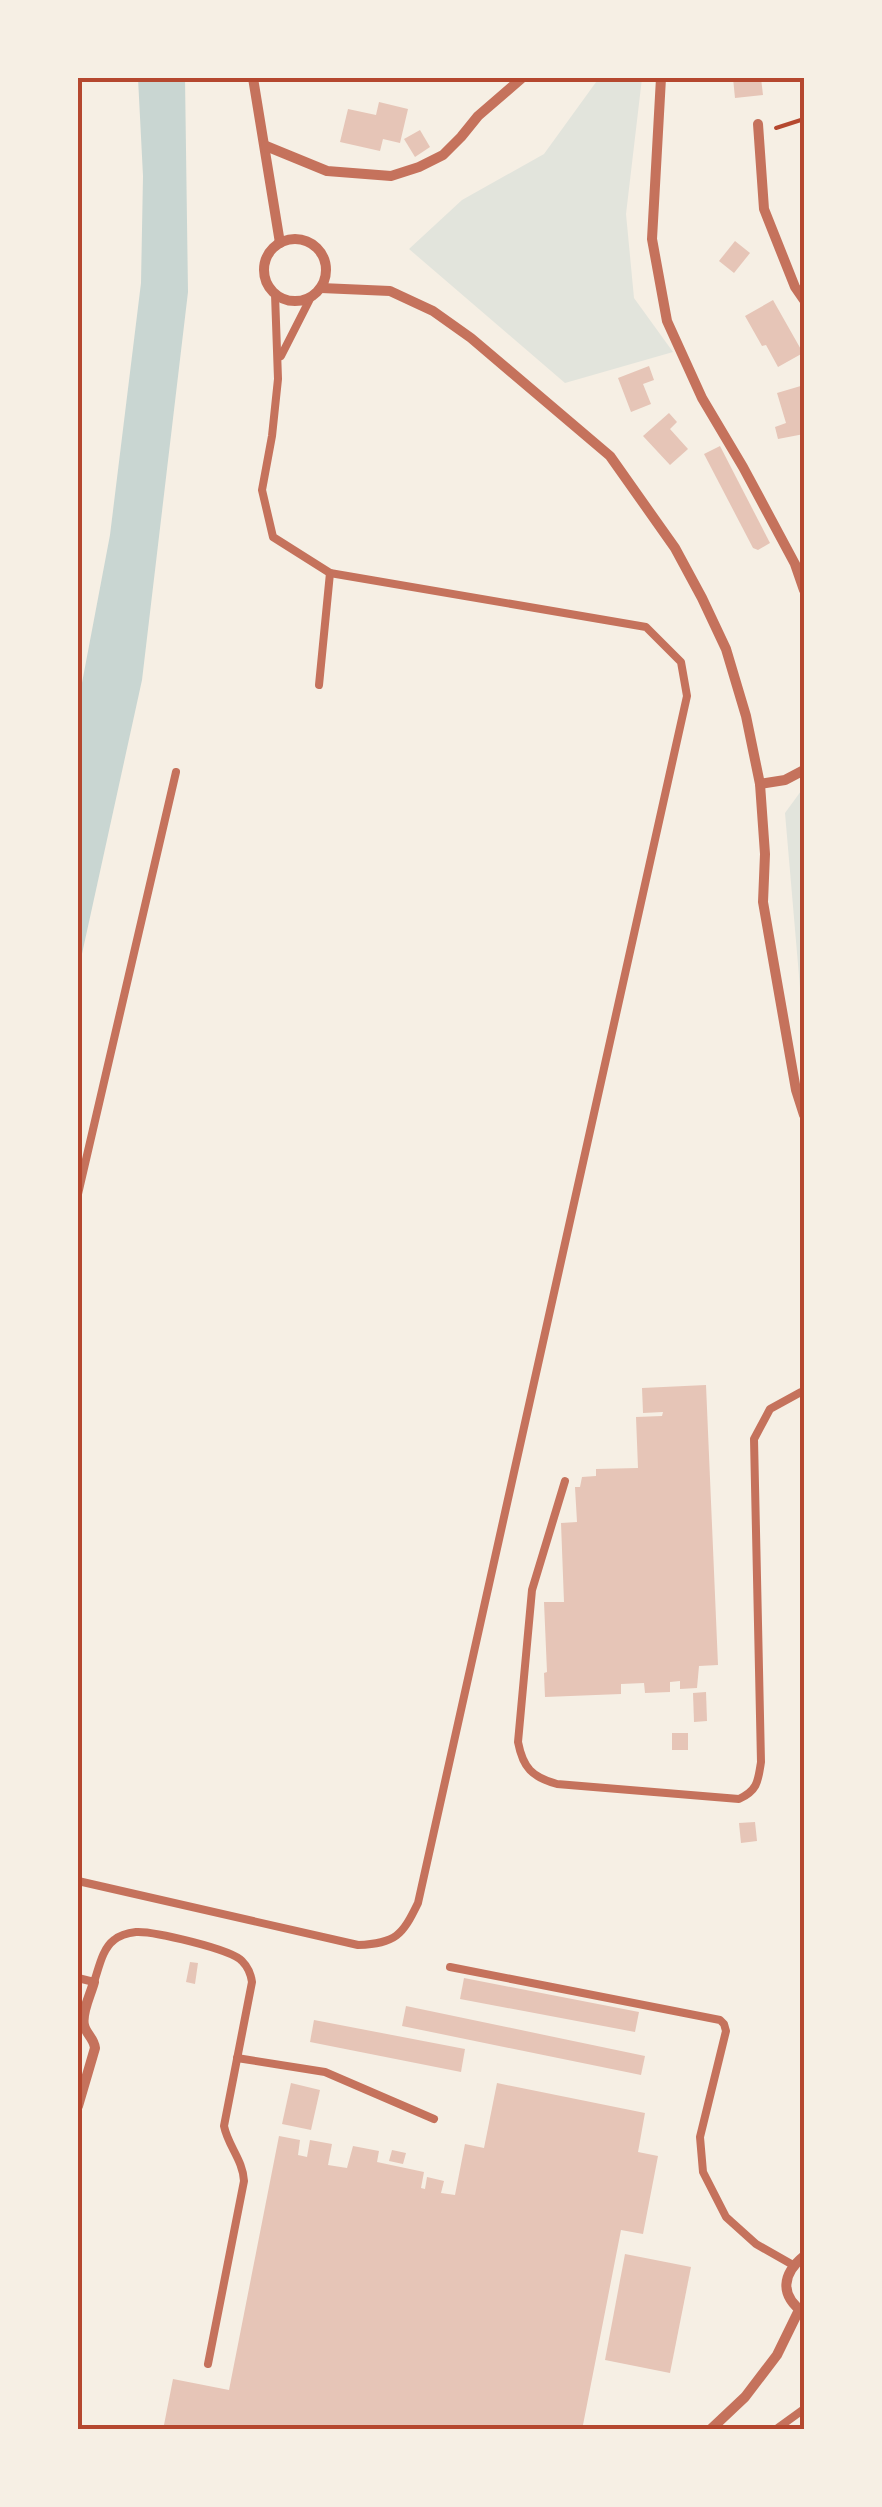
<svg xmlns="http://www.w3.org/2000/svg" width="882" height="2507" viewBox="0 0 882 2507" font-family="'Source Sans 3',sans-serif">
  <style>
    .green { fill: #e2e4dc }
    .water { fill: #c9d6d2 }
    .building { fill: #e6c5b7 }
    .lines { fill: none; stroke-linecap: round; stroke-linejoin: round }
    .path { stroke: #b5482f; stroke-width: 4 }
    .service { stroke: #c5725c; stroke-width: 8 }
    .minor { stroke: #c5725c; stroke-width: 10 }
    .neatline { fill: none; stroke: #b5482f; stroke-width: 4 }
  </style>
  <rect width="100%" height="100%" fill="#f6efe4"/>
  <g class="green">
    <polygon points="599,78 642,78 626,214 634,298 673,352 565,383 409,249 462,200 544,154"/>
    <polygon points="804,787 804,1034 785,813"/>
  </g>
  <polygon class="water" points="138,78 185,78 188,292 142,680 78,972 78,704 110,535 141,283 143,176"/>
  <g class="building">
    <polygon points="733,78 761,78 763,95 735,98"/>
    <polygon points="379,102 408,109 400,143 383,139 380,151 340,142 348,109 376,115"/>
    <polygon points="420,130 430,147 415,157 404,139"/>
    <polygon points="735,241 750,253 734,273 719,261"/>
    <polygon points="773,300 803,353 778,367 766,345 762,346 745,316"/>
    <polygon points="649,366 654,380 643,384 651,404 631,412 618,378"/>
    <polygon points="804,385 804,434 778,439 775,427 786,423 777,393"/>
    <polygon points="669,413 677,422 670,429 688,449 670,465 643,436"/>
    <polygon points="720,446 770,543 758,550 753,548 704,454"/>
    <polygon points="706,1385 718,1665 699,1666 697,1688 680,1689 680,1681 670,1682 670,1692 645,1693 644,1683 621,1684 621,1694 545,1697 544,1673 547,1672 544,1602 564,1602 561,1523 577,1522 575,1487 580,1487 582,1477 596,1476 596,1469 638,1468 636,1417 662,1416 663,1412 643,1413 642,1388"/>
    <polygon points="706,1692 707,1721 694,1722 693,1693"/>
    <rect x="672" y="1733" width="16" height="17"/>
    <polygon points="755,1822 757,1841 741,1843 739,1823"/>
    <polygon points="190,1962 198,1963 195,1984 186,1982"/>
    <polygon points="464,1978 639,2012 635,2032 460,1999"/>
    <polygon points="406,2006 645,2056 641,2075 402,2026"/>
    <polygon points="314,2020 465,2049 461,2072 310,2042"/>
    <polygon points="291,2083 320,2090 311,2130 282,2124"/>
    <polygon points="497,2083 645,2113 638,2152 658,2156 643,2234 621,2230 582,2430 284,2430 264,2426 263,2430 163,2430 173,2379 229,2390 279,2136 300,2140 298,2155 307,2157 310,2140 332,2144 328,2165 347,2168 353,2146 379,2151 377,2162 424,2172 421,2188 425,2189 427,2177 444,2181 441,2193 455,2195 465,2144 484,2148"/>
    <polygon points="392,2150 406,2153 403,2164 389,2161"/>
    <polygon points="625,2254 691,2267 670,2373 605,2360"/>
  </g>
  <g class="lines">
    <polyline class="path" points="776,128 804,119"/>
    <g class="service">
      <polyline points="281,356 310,299"/>
      <polyline points="319,685 330,573"/>
      <polyline points="78,1194 176,772"/>
      <path d="M565,1481L532,1590L518,1742C523,1768 532,1777 557,1784L739,1799C758,1790 758,1781 761,1762L754,1439L770,1409L801,1392H804"/>
      <path d="M78,1881L358,1945C396,1943 402,1936 418,1903L687,696L681,662L646,627L330,573L273,537L262,490L272,436L278,379L275,294"/>
      <polyline points="450,1967 720,2020 724,2024 726,2031 700,2137 703,2172 726,2217 756,2244 793,2265"/>
      <path d="M78,1978L94,1982C99,1968 102,1949 114,1940C120,1935 128,1933 136,1932C153,1931 231,1949 242,1961C248,1967 251,1975 252,1982L224,2126C228,2146 243,2160 244,2181L208,2364"/>
      <polyline points="237,2058 325,2072 434,2119"/>
      <polyline points="775,2430 804,2409"/>
    </g>
    <g class="minor">
      <polyline points="253,78 280,243"/>
      <polyline points="661,78 652,239 667,321 702,398 743,467 795,564 804,590"/>
      <polyline points="758,124 764,209 795,287 804,300"/>
      <polyline points="266,146 327,171 391,176 419,167 443,155 461,137 478,116 522,78"/>
      <circle cx="295" cy="270" r="31"/>
      <polyline points="321,288 390,291 433,311 471,338 610,456 675,548 702,598 726,649 746,716 760,784 765,854 763,902 796,1090 804,1115"/>
      <polyline points="760,784 785,780 804,770"/>
      <path d="M78,2106L95,2048C94,2038 86,2034 84,2025C81,2013 91,1994 94,1982"/>
      <path d="M804,2313C779,2295 782,2274 804,2256"/>
      <polyline points="710,2430 745,2397 777,2355 799,2310"/>
    </g>
  </g>
  <rect width="882" height="2507" fill="none" stroke="#f6efe4" stroke-width="160"/>
  <rect x="80" y="80" width="722" height="2347" class="neatline"/>
</svg>
